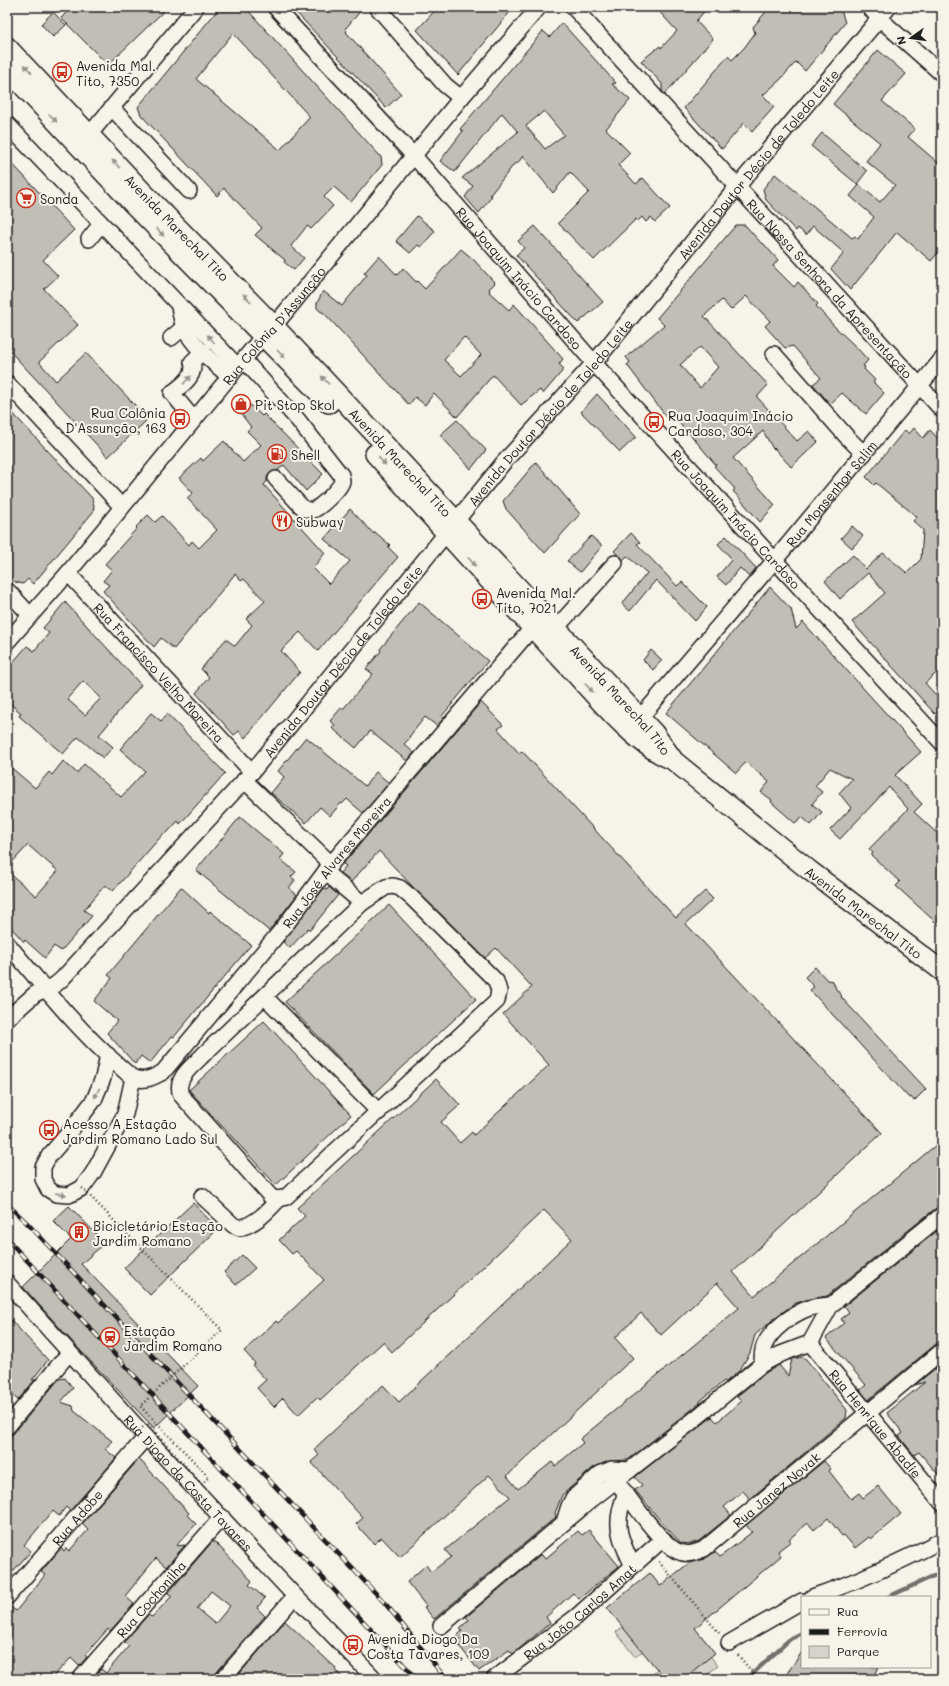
<svg xmlns="http://www.w3.org/2000/svg" width="949" height="1686" viewBox="0 0 949 1686" font-family="Mali,sans-serif">
  <style>
    .green { fill: #d7d3cb; stroke: #7a7874 }
    .lines { fill: none; stroke-linecap: round; stroke-linejoin: round }
    .stream { stroke: #72716c; stroke-width: 4.5 }
    .building { fill: #c0beb5; stroke: #1c1c1c; fill-rule: evenodd }
    .minor-casing { stroke: #1c1c1c; stroke-width: 18 }
    .major-casing { stroke: #1c1c1c; stroke-width: 22 }
    .path { stroke: #1c1c1c; stroke-width: 2.5; stroke-dasharray: 1 3; stroke-linecap: butt }
    .minor { stroke: #f7f3e8; stroke-width: 15 }
    .major { stroke: #f7f3e8; stroke-width: 19 }
    .rail-casing { stroke: #1c1c1c; stroke-width: 4.5 }
    .rail { stroke: #f7f3e8; stroke-width: 3; stroke-dasharray: 9; stroke-linecap: butt }
    .path-bridge { stroke: #1c1c1c; stroke-width: 2.5; stroke-dasharray: 1 3; stroke-linecap: butt }
    .oneway { fill: #94928c }
    .labels { text-anchor: middle; dominant-baseline: central; stroke-width: 4; stroke-linejoin: round; paint-order: stroke }
    .poi-label { font-size: 13px; fill: #1c1c1c; stroke: #f7f3e8; text-anchor: start }
    .street-label { font-size: 13px; fill: #1c1c1c; stroke: #f7f3e8 }
  </style>
  <rect width="100%" height="100%" fill="#f7f3e8"/>
  <filter id="ink" filterUnits="userSpaceOnUse"><feTurbulence type="fractalNoise" baseFrequency=".025" numOctaves="2"/><feDisplacementMap in="SourceGraphic" scale="8" xChannelSelector="R" yChannelSelector="G"/><feConvolveMatrix kernelMatrix="1 2 1 2 8 2 1 2 1" color-interpolation-filters="sRGB"/></filter>
  <g filter="url(#ink)">
    <g class="green">
      <polygon points="662,1597 681,1622 635,1657 616,1632"/>
      <polygon points="697,1639 718,1666 701,1679 653,1679 650,1676"/>
    </g>
    <g class="lines">
      <g class="stream">
        <polyline points="888,1597 942,1572"/>
        <polyline points="747,1679 790,1639 802,1633"/>
      </g>
    </g>
    <g class="building">
      <polygon points="72,7 168,7 108,65 61,18"/>
      <path d="M220,7H245L381,157L382,165L351,202L334,187L324,197L333,206L311,229L307,226L291,246L304,258L294,270L284,262L285,260L255,235L262,228L224,188L217,196L141,115L138,107ZM233,33L310,117L280,150L196,79Z"/>
      <polygon points="291,7 364,7 345,29 347,31 346,32 401,94 386,108"/>
      <polygon points="438,7 514,7 458,75 417,30"/>
      <polygon points="655,7 708,7 696,21 713,39 665,94 662,91 662,84 641,61 660,46 661,48 677,31"/>
      <polygon points="770,7 837,7 842,13 845,23 805,71 796,62 780,80 763,95 774,107 752,132 744,123 722,149 684,108 728,56 732,60 744,48 755,33 753,27"/>
      <polygon points="53,12 66,25 53,37 41,24"/>
      <path d="M562,23L616,83L612,84L630,100L606,129L630,153L618,165L636,184L643,178L670,208L655,222L651,217L646,222L642,217L638,221L636,219L594,260L558,223L589,192L570,172L553,193L523,156L517,164L515,163L490,195L492,196L479,213L465,197L473,186L462,178L518,132L502,113L455,172L440,161L463,131L460,129L543,31L550,37ZM544,111L564,135L545,149L526,126Z"/>
      <polygon points="878,50 906,74 882,101 915,129 908,137 942,166 942,248 931,261 897,232 850,290 831,269 844,253 813,226 806,235 798,228 796,231 766,200 763,189 775,174 852,238 855,236 858,239 874,217 850,196 859,185 880,202 895,185 866,161 880,143 833,104"/>
      <polygon points="822,133 867,171 857,184 811,146"/>
      <polygon points="7,158 74,230 43,260 58,276 44,289 78,325 39,362 56,381 86,353 148,419 108,457 7,348"/>
      <polygon points="417,216 435,231 421,247 418,245 410,253 396,241"/>
      <path d="M736,225H745L762,244L763,243L778,260L773,266L794,287L798,282L818,304L816,306L834,326L856,347L868,360L863,366L865,367L864,369L875,380L873,382L884,393L866,414L842,393L830,404L813,384L821,378L793,346L785,348L765,326L770,321L746,296L731,310L722,300L704,316L768,385L757,397L797,441L809,431L818,442L791,467L774,448L773,449L763,431L733,458L775,505L760,522L733,491L735,489L714,466L716,465L689,433L688,434L673,415L668,419L627,365L630,362L626,357L664,325L657,318ZM700,347L718,367L700,388L680,365Z"/>
      <polygon points="535,226 603,302 578,323 516,255 524,248 518,241"/>
      <path d="M461,249L473,259L495,283L489,289L490,291L489,292L509,310L514,304L563,359L559,364L564,369L543,394L540,390L521,405L493,375L457,417L434,393L425,405L415,397L409,405L324,313L320,311L317,308V303L323,291L342,306L367,275L364,273L379,256L397,275L403,268L416,282L417,281L425,289ZM464,337L481,355L461,376L444,360Z"/>
      <polygon points="597,394 636,437 620,452 581,412"/>
      <polygon points="244,399 262,416 264,414 323,474 306,491 284,465 278,470 270,473 267,477 267,481 264,485 325,553 313,568 329,584 350,561 324,539 350,509 374,534 375,532 390,545 388,547 398,557 318,651 300,632 281,651 300,672 245,738 239,731 234,735 196,693 209,677 201,669 226,639 235,646 252,625 246,619 265,601 244,579 241,581 235,574 174,649 161,638 154,647 103,591 109,585 103,581 112,570 105,564 137,528 136,527 148,515 155,522 162,516 189,545 192,541 199,548 217,530 187,498 193,493 179,478 201,458 203,461 224,441 243,462 261,445 247,431 251,427 235,406"/>
      <polygon points="7,407 92,498 94,506 93,512 33,584 28,579 23,584 15,582 7,574"/>
      <polygon points="457,420 486,450 471,469 440,435"/>
      <polygon points="914,428 923,438 930,430 942,443 942,668 925,683 942,702 942,708 935,714 852,622 885,593 868,573 840,599 825,581 853,555 866,569 883,553 907,573 921,559 923,530 913,521 917,517 876,483 874,485 866,477 905,430 909,434"/>
      <polygon points="536,462 580,514 545,553 506,509 503,501"/>
      <polygon points="852,526 863,536 852,548 841,538"/>
      <polygon points="631,533 640,542 637,544 677,586 682,582 707,607 695,621 656,580 630,611 622,604 647,573 627,556 623,560 614,551"/>
      <polygon points="591,536 602,546 580,572 567,561"/>
      <polygon points="726,536 756,568 749,577 740,568 726,585 717,577 732,559 718,544"/>
      <polygon points="770,587 791,609 796,629 803,622 921,752 895,775 922,804 914,812 942,838 942,928 896,886 900,882 871,855 873,853 869,849 908,809 889,787 840,839 830,830 851,808 839,793 852,779 830,768 815,786 822,792 812,804 822,812 811,825 802,817 795,823 771,802 772,800 761,792 769,782 746,762 736,773 666,713"/>
      <path d="M65,602L141,685L99,735L113,747L103,758L78,737L63,754L19,716L21,713L7,701V669L27,646L34,651L49,633L43,628ZM83,681L101,698L85,715L67,699Z"/>
      <polygon points="419,602 488,661 442,716 444,718 437,726 425,717 409,737 410,738 404,744 414,753 407,761 370,731 356,748 332,728 335,725 330,721 342,707 343,709 373,674 366,669 381,651 380,649"/>
      <polygon points="651,650 662,660 653,670 643,660"/>
      <path d="M481,702L503,725L498,729L519,753L522,751L676,918L705,891L713,899L686,924L882,1133L733,1272L754,1296L942,1140V1206L936,1208L827,1296L810,1299L796,1303L777,1316L755,1335L750,1353L739,1371L726,1382L724,1381L700,1401V1403L628,1460L609,1461L594,1467L562,1495L555,1513L556,1517L434,1619L424,1607L426,1606L407,1582L426,1565L431,1572L451,1557L445,1550L510,1497L489,1475L400,1557L381,1537L374,1544L356,1524L363,1518L311,1462L319,1455L314,1449L383,1385L399,1402L572,1239L544,1210L392,1352L383,1342L320,1400L317,1397L298,1415L283,1398L274,1407L257,1388L266,1380L253,1366L255,1363L244,1351L276,1321L278,1323L324,1280L296,1251L292,1254L279,1240L305,1216L297,1208L436,1079L460,1105L441,1122L460,1143L472,1132L474,1135L549,1065L503,1014L532,987L496,948L485,958L414,888L379,851L351,882L340,873L346,866L343,864ZM717,1283L739,1308L580,1439L583,1443L573,1451L555,1466L552,1462L518,1489L507,1476L633,1358L615,1338L641,1313L661,1335Z"/>
      <polygon points="151,713 161,721 167,714 225,773 180,824 178,821 166,834 165,832 113,891 105,885 84,910 92,916 61,951 54,946 45,958 25,940 24,942 7,923 7,871 36,896 58,871 28,845 7,868 7,764 35,788 49,772 52,775 63,761 77,773 84,764 121,797 145,771 120,749"/>
      <polygon points="306,737 365,786 376,772 389,783 363,813 347,799 342,804 341,803 330,816 320,807 306,823 271,793 284,777 278,771"/>
      <polygon points="240,817 284,854 280,859 296,872 291,877 295,880 289,888 297,895 269,931 196,870"/>
      <polygon points="181,887 209,913 210,911 251,945 174,1037 172,1036 150,1063 141,1056 135,1064 107,1033 117,1021 94,1001 112,978 108,975"/>
      <polygon points="329,887 338,895 310,930 308,928 290,948 283,942 324,888 327,890"/>
      <polygon points="389,905 476,999 374,1094 285,1002"/>
      <polygon points="815,967 827,980 833,981 836,989 842,996 841,997 926,1089 914,1101 911,1097 909,1098 810,990 814,987 805,977"/>
      <polygon points="264,1021 351,1115 276,1185 189,1090"/>
      <polygon points="193,1203 218,1229 150,1295 124,1268"/>
      <polygon points="69,1206 105,1243 81,1264 198,1386 154,1428 78,1348 23,1287 71,1239 53,1221"/>
      <polygon points="942,1227 942,1342 936,1344 868,1400 860,1390 866,1385 826,1338 844,1323 841,1319 849,1313 844,1306"/>
      <polygon points="242,1255 255,1268 236,1285 224,1272"/>
      <polygon points="7,1316 48,1360 32,1380 35,1380 18,1400 7,1391"/>
      <polygon points="802,1357 805,1358 847,1410 846,1418 750,1499 743,1491 724,1507 731,1515 699,1541 690,1544 681,1543 664,1525 635,1490 642,1485 635,1477 712,1417 717,1422 742,1401 737,1396 767,1372 779,1365 788,1376 792,1359"/>
      <polygon points="942,1363 942,1479 919,1452 914,1455 899,1436 903,1433 887,1413 925,1382 915,1385"/>
      <polygon points="65,1378 73,1388 61,1402 73,1406 74,1411 112,1441 105,1449 116,1458 70,1511 66,1507 59,1516 53,1511 24,1545 31,1551 7,1578 7,1439 14,1433 59,1379"/>
      <polygon points="139,1459 189,1513 187,1515 196,1524 176,1546 185,1545 166,1567 156,1558 152,1563 125,1596 134,1604 110,1631 108,1629 85,1655 87,1657 79,1666 71,1658 51,1679 7,1679 7,1606 9,1606 16,1611 45,1575 41,1572 61,1548 64,1551 66,1548 69,1551 88,1530 82,1524"/>
      <polygon points="824,1461 831,1469 829,1471 851,1499 859,1493 863,1498 878,1486 901,1514 871,1539 869,1537 855,1548 844,1535 842,1536 828,1518 814,1530 808,1523 789,1539 791,1541 778,1551 781,1556 695,1628 715,1653 683,1679 665,1679 607,1608 650,1573 660,1586 689,1563 704,1559 715,1552 720,1557 752,1532 746,1525"/>
      <polygon points="589,1530 619,1566 579,1599 573,1593 546,1617 550,1623 513,1654 509,1650 479,1671 456,1642 460,1639 457,1636 462,1631 460,1628 469,1620 466,1617 541,1554 545,1559 578,1531 582,1535"/>
      <path d="M212,1542H215L252,1581L249,1585L265,1598L257,1608L265,1616L216,1673L214,1679H94L93,1678L101,1669L106,1673L129,1646L124,1642L148,1615L152,1617L172,1596L168,1593ZM211,1591L230,1606L215,1624L197,1609Z"/>
      <polygon points="285,1621 336,1668 335,1670 344,1679 235,1679"/>
      <polygon points="802,1652 802,1667 879,1667 873,1679 783,1679"/>
    </g>
    <g class="lines">
      <defs>
        <g id="minor">
          <path id="s1" d="M275,7L414,156L594,363L942,743"/>
          <polyline points="377,7 445,85 461,98"/>
          <path id="s2" d="M573,7L942,410"/>
          <polyline points="869,7 880,19 942,74"/>
          <polyline points="112,108 189,191"/>
          <polyline points="7,124 238,367"/>
          <polyline points="89,135 196,7"/>
          <polyline points="89,239 101,224"/>
          <path d="M179,306C180,312 181,320 184,327C193,347 214,363 230,377"/>
          <polyline points="171,338 184,327"/>
          <polyline points="774,354 847,437 864,454"/>
          <path d="M244,360L298,420L341,475C341,477 342,479 342,481C342,487 319,509 313,510C308,511 304,509 301,506L276,479"/>
          <polyline points="7,383 122,507"/>
          <path d="M194,420L172,393C181,386 197,376 192,362L203,351"/>
          <path id="s3" d="M68,573L252,772"/>
          <polyline points="7,590 30,615"/>
          <polyline points="556,628 615,563"/>
          <path id="s4" d="M7,642L68,573L263,336L274,326L461,98L539,7"/>
          <path id="s5" d="M640,718L775,560L942,359"/>
          <polyline points="244,780 331,864"/>
          <polyline points="325,872 362,903"/>
          <path d="M393,886L400,888L412,898L496,981L499,991L497,1001L286,1197L279,1199L272,1198L181,1095C174,1078 193,1066 203,1055L362,903L386,887Z"/>
          <path id="s6" d="M7,943C42,985 77,1029 118,1065C123,1069 129,1076 134,1078C145,1082 154,1077 163,1072L284,927L331,864L532,628"/>
          <polyline points="265,997 379,1112"/>
          <path id="s7" d="M7,1019L35,994L55,985L62,979L252,772L504,462L594,363L737,187L889,7"/>
          <polyline points="108,1055 103,1078 94,1100 68,1134 49,1156 43,1167 43,1179 48,1189 56,1194 69,1195 82,1188 93,1173 125,1114 133,1078"/>
          <path d="M202,1196L233,1225L240,1228C257,1223 267,1212 279,1199"/>
          <path id="s8" d="M7,1283L146,1437L295,1596L375,1679"/>
          <path id="s9" d="M810,1343L942,1503"/>
          <path d="M762,1364C762,1359 762,1351 764,1346C771,1329 793,1314 809,1308C816,1306 824,1306 831,1305"/>
          <polyline points="7,1427 69,1353"/>
          <path id="s10" d="M616,1481C630,1498 660,1543 677,1551C687,1556 695,1553 704,1549L942,1351"/>
          <path d="M626,1493C613,1524 619,1537 633,1566"/>
          <polyline points="564,1522 569,1506 573,1498 600,1474 612,1469 630,1470"/>
          <path id="s11" d="M7,1597L146,1437"/>
          <path d="M812,1597C857,1582 900,1562 942,1540"/>
          <polyline points="441,1626 591,1500 690,1423 762,1364 781,1354 810,1343 831,1305 942,1215"/>
          <polyline points="729,1643 802,1601"/>
          <path id="s12" d="M80,1679L222,1517"/>
          <polyline points="223,1679 295,1596"/>
          <path id="s13" d="M494,1679L576,1617L663,1539"/>
        </g>
        <g id="major">
          <path id="s14" d="M7,47L143,192L274,326L654,733L674,761L809,870L942,971"/>
          <polyline points="7,69 133,204 329,403"/>
          <path d="M375,454C439,525 503,597 569,667C595,695 636,746 671,759"/>
        </g>
      </defs>
      <use href="#minor" class="minor-casing"/>
      <use href="#major" class="major-casing"/>
      <g class="path">
        <polyline points="659,1562 719,1633"/>
        <polyline points="738,1655 758,1679"/>
      </g>
      <use href="#minor" class="minor"/>
      <use href="#major" class="major"/>
      <defs>
        <g id="rail">
          <polyline points="7,1204 28,1224 384,1602 446,1679"/>
          <polyline points="7,1239 417,1679"/>
        </g>
      </defs>
      <use href="#rail" class="rail-casing"/>
      <use href="#rail" class="rail"/>
      <polyline class="path-bridge" points="82,1188 222,1330 140,1406 209,1477 201,1484 147,1423 140,1430"/>
    </g>
    <defs><path id="oneway-solid" d="M-6-.8H1V-3.2L6.5 0L1 3.2V.8H-6Z"/></defs>
    <g class="oneway">
      <use href="#oneway-solid" transform="translate(28 69) rotate(-133)"/>
      <use href="#oneway-solid" transform="translate(53 118) rotate(46)"/>
      <use href="#oneway-solid" transform="translate(116 164) rotate(-134)"/>
      <use href="#oneway-solid" transform="translate(160 232) rotate(46)"/>
      <use href="#oneway-solid" transform="translate(247 298) rotate(-134)"/>
      <use href="#oneway-solid" transform="translate(211 339) rotate(-132)"/>
      <use href="#oneway-solid" transform="translate(281 354) rotate(45)"/>
      <use href="#oneway-solid" transform="translate(187 380) rotate(-47)"/>
      <use href="#oneway-solid" transform="translate(325 380) rotate(-133)"/>
      <use href="#oneway-solid" transform="translate(382 461) rotate(48)"/>
      <use href="#oneway-solid" transform="translate(472 562) rotate(48)"/>
      <use href="#oneway-solid" transform="translate(589 688) rotate(47)"/>
      <use href="#oneway-solid" transform="translate(97 1093) rotate(116)"/>
      <use href="#oneway-solid" transform="translate(61 1194) rotate(8)"/>
    </g>
  </g>
  <defs>
    <symbol id="bus-ring" viewBox="-11 -11 22 22"><circle r="9.5" fill="#f7f3e8" stroke="#c8321e" stroke-width="1.5"/><path d="M-5-6H5V4H4V6H2V4H-2V6H-4V4H-5ZM-3.5-4V0h7V-4ZM-3.5 1.2v1.5H-2V1.2ZM2 1.2v1.5H3.5V1.2Z" fill="#c8321e"/></symbol>
    <symbol id="supermarket-ring" viewBox="-11 -11 22 22"><circle r="9.5" fill="#f7f3e8" stroke="#c8321e" stroke-width="1.5"/><path d="M-6-5.5h2.5l.6 2H6L4.5 2H-2.5L-4.4-4H-6ZM-1.5 3.2a1.3 1.3 0 1 0 .1 0ZM3 3.2a1.3 1.3 0 1 0 .1 0Z" fill="#c8321e"/></symbol>
    <symbol id="shop-ring" viewBox="-11 -11 22 22"><circle r="9.5" fill="#f7f3e8" stroke="#c8321e" stroke-width="1.5"/><path d="M-5-2.5h2.3a2.7 3.5 0 0 1 5.4 0H5L5.5 6h-11ZM-1.5-2.5h3a1.5 2.3 0 0 0-3 0Z" fill="#c8321e"/></symbol>
    <symbol id="fuel-ring" viewBox="-11 -11 22 22"><circle r="9.5" fill="#f7f3e8" stroke="#c8321e" stroke-width="1.5"/><path d="M-5.5-6h7V0h2V4h1.3V-2.5L3-4.5l.8-.8L6-3V5H2.5V1h-1V6h-7ZM-4.2-4.7v3.2H.2V-4.7Z" fill="#c8321e"/></symbol>
    <symbol id="restaurant-ring" viewBox="-11 -11 22 22"><circle r="9.5" fill="#f7f3e8" stroke="#c8321e" stroke-width="1.5"/><path d="M-5-6h1v4h1v-4h1v4h1v-4h1v5L-1.5 .5V6h-2V.5L-5-1ZM5-6V6H3V1.5H1.5Q1.5-4 5-6Z" fill="#c8321e"/></symbol>
    <symbol id="building-ring" viewBox="-11 -11 22 22"><circle r="9.5" fill="#f7f3e8" stroke="#c8321e" stroke-width="1.5"/><path d="M-4-6H4V6H1V3H-1V6H-4ZM-2.5-4.3h1.7v1.8h-1.7ZM.8-4.3h1.7v1.8H.8ZM-2.5-1h1.7V.8h-1.7ZM.8-1h1.7V.8H.8Z" fill="#c8321e"/></symbol>
    <symbol id="station-ring" viewBox="-11 -11 22 22"><circle r="9.5" fill="#f7f3e8" stroke="#c8321e" stroke-width="1.5"/><path d="M-3-6H3Q5-6 5-4V2Q5 4 3 4L4.5 6H3L1.5 4h-3L-3 6H-4.5L-3 4Q-5 4-5 2V-4Q-5-6-3-6ZM-3.5-4v3h7v-3ZM-3.5 1v1.5H-2V1ZM2 1v1.5H3.5V1Z" fill="#c8321e"/></symbol>
  </defs>
  <g fill-rule="evenodd">
    <use href="#bus-ring" x="51" y="61" width="22" height="22"/>
    <use href="#supermarket-ring" x="15" y="187" width="22" height="22"/>
    <use href="#shop-ring" x="230" y="393" width="22" height="22"/>
    <use href="#bus-ring" x="169" y="408" width="22" height="22"/>
    <use href="#bus-ring" x="643" y="411" width="22" height="22"/>
    <use href="#fuel-ring" x="266" y="443" width="22" height="22"/>
    <use href="#restaurant-ring" x="271" y="510" width="22" height="22"/>
    <use href="#bus-ring" x="471" y="588" width="22" height="22"/>
    <use href="#bus-ring" x="38" y="1119" width="22" height="22"/>
    <use href="#building-ring" x="68" y="1221" width="22" height="22"/>
    <use href="#station-ring" x="99" y="1326" width="22" height="22"/>
    <use href="#bus-ring" x="342" y="1634" width="22" height="22"/>
  </g>
  <g class="labels">
    <g class="poi-label">
      <text x="76" y="65">Avenida Mal.<tspan x="76" dy="15">Tito, 7350</tspan></text>
      <text x="40" y="198">Sonda</text>
      <text x="255" y="404">Pit Stop Skol</text>
      <text x="166" y="412" text-anchor="end">Rua Colônia<tspan x="166" dy="15">D'Assunção, 163</tspan></text>
      <text x="668" y="415">Rua Joaquim Inácio<tspan x="668" dy="15">Cardoso, 304</tspan></text>
      <text x="291" y="454">Shell</text>
      <text x="296" y="521">Subway</text>
      <text x="496" y="592">Avenida Mal.<tspan x="496" dy="15">Tito, 7021</tspan></text>
      <text x="63" y="1123">Acesso A Estação<tspan x="63" dy="15">Jardim Romano Lado Sul</tspan></text>
      <text x="93" y="1225">Bicicletário Estação<tspan x="93" dy="15">Jardim Romano</tspan></text>
      <text x="124" y="1330">Estação<tspan x="124" dy="15">Jardim Romano</tspan></text>
      <text x="367" y="1638">Avenida Diogo Da<tspan x="367" dy="15">Costa Tavares, 109</tspan></text>
    </g>
    <g class="street-label">
      <text stroke="none"><textPath href="#s7" startOffset="1141">Avenida Doutor Décio de Toledo Leite</textPath></text>
      <text stroke="none"><textPath href="#s14" startOffset="248">Avenida Marechal Tito</textPath></text>
      <text stroke="none"><textPath href="#s1" startOffset="365">Rua Joaquim Inácio Cardoso</textPath></text>
      <text stroke="none"><textPath href="#s2" startOffset="381">Rua Nossa Senhora da Apresentação</textPath></text>
      <text stroke="none"><textPath href="#s4" startOffset="414">Rua Colônia D'Assunção</textPath></text>
      <text stroke="none"><textPath href="#s7" startOffset="817">Avenida Doutor Décio de Toledo Leite</textPath></text>
      <text stroke="none"><textPath href="#s14" startOffset="572">Avenida Marechal Tito</textPath></text>
      <text stroke="none"><textPath href="#s5" startOffset="295">Rua Monsenhor Salim</textPath></text>
      <text stroke="none"><textPath href="#s1" startOffset="689">Rua Joaquim Inácio Cardoso</textPath></text>
      <text stroke="none"><textPath href="#s7" startOffset="493">Avenida Doutor Décio de Toledo Leite</textPath></text>
      <text stroke="none"><textPath href="#s3" startOffset="135">Rua Francisco Velho Moreira</textPath></text>
      <text stroke="none"><textPath href="#s14" startOffset="896">Avenida Marechal Tito</textPath></text>
      <text stroke="none"><textPath href="#s6" startOffset="489">Rua José Alvares Moreira</textPath></text>
      <text stroke="none"><textPath href="#s14" startOffset="1220">Avenida Marechal Tito</textPath></text>
      <text stroke="none"><textPath href="#s9" startOffset="104">Rua Henrique Abadie</textPath></text>
      <text stroke="none"><textPath href="#s8" startOffset="270">Rua Diogo da Costa Tavares</textPath></text>
      <text stroke="none"><textPath href="#s10" startOffset="215">Rua Janez Novak</textPath></text>
      <text stroke="none"><textPath href="#s11" startOffset="106">Rua Adobe</textPath></text>
      <text stroke="none"><textPath href="#s12" startOffset="107">Rua Cochonilha</textPath></text>
      <text stroke="none"><textPath href="#s13" startOffset="109">Rua João Carlos Amat</textPath></text>
    </g>
  </g>
  <rect width="949" height="1686" fill="none" stroke="#f7f3e8" stroke-width="24"/>
  <rect x="12" y="12" width="925" height="1662" fill="none" stroke="#1c1c1c" stroke-width="1.5" filter="url(#ink)"/>
  <rect x="801" y="1596" width="130" height="72" fill="#f7f3e8" stroke="#9f9d96"/>
  <rect x="809" y="1609" width="20" height="6" fill="#f7f3e8" stroke="#9f9d96"/>
  <text x="837" y="1616" font-size="12" fill="#1c1c1c">Rua</text>
  <rect x="809" y="1629" width="20" height="6" fill="#1c1c1c" stroke="#9f9d96"/>
  <text x="837" y="1636" font-size="12" fill="#1c1c1c">Ferrovia</text>
  <rect x="809" y="1646" width="20" height="12" fill="#d7d3cb" stroke="#9f9d96"/>
  <text x="837" y="1656" font-size="12" fill="#1c1c1c">Parque</text>
  <g transform="translate(911 38) rotate(256)" stroke="#f7f3e8" stroke-width="3" paint-order="stroke">
  <path d="M0-3L7 15L0 10L-7 15Z" fill="#1c1c1c"/>
  <text y="-6" font-size="11" font-weight="bold" text-anchor="middle" fill="#1c1c1c">N</text>
  </g>
</svg>
